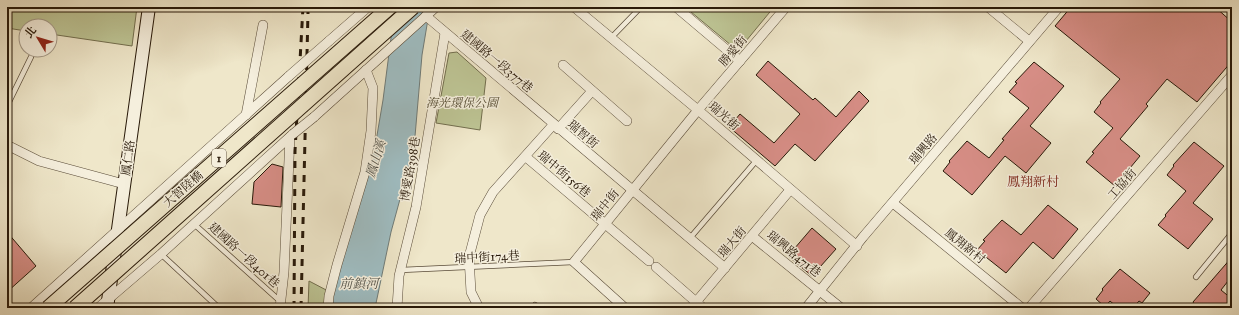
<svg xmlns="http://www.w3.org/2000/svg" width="1239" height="315" viewBox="0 0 1239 315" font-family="'IM FELL Great Primer','Noto Serif TC',serif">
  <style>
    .green { fill: #bdc494; stroke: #726e4e }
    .water { fill: #9fbdc2; stroke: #6f7b78 }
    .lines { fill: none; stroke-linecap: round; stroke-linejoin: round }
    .river { stroke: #9fbdc2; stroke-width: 18 }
    .building { fill: #d68d85; stroke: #281909 }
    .lane-casing { stroke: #5a4c39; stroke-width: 6 }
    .street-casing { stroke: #5a4c39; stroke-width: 10 }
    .secondary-casing { stroke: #281909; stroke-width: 14 }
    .lane { stroke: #f5efdd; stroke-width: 4.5 }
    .street { stroke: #f5efdd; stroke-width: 9 }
    .secondary { stroke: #f5efdd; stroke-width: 12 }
    .rail { stroke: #281909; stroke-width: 3; stroke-dasharray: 7 7; stroke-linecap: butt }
    .street-bridge-casing { stroke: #5a4c39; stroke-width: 10; stroke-linecap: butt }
    .primary-bridge-casing { stroke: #281909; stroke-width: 16; stroke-linecap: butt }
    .street-bridge { stroke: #f5efdd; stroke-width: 9 }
    .primary-bridge { stroke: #efe7ca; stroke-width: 14 }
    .labels { text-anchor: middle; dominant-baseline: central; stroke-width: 3; stroke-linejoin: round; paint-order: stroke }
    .shield { fill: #f5efdd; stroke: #665949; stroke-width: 1 }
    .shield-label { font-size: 11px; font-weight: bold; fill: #281909 }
    .street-label { font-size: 12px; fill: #281909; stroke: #f5efdd }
    .park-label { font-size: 12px; font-style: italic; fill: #554c33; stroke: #f5efdd }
    .water-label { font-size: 13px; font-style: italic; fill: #52524a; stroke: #f5efdd }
    .neighbourhood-label { font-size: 13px; fill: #7a1f14; stroke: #f5efdd }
  </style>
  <rect width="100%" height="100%" fill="#efe7ca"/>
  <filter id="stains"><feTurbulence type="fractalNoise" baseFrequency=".005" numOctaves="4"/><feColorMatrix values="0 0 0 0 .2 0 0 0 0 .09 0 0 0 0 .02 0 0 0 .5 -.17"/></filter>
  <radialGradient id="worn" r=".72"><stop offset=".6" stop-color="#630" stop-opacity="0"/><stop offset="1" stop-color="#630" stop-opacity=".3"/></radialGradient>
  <g class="green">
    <polygon points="7,7 137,7 132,46 50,34 50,26 26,26 26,31 7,28"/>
    <polygon points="685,7 774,7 746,41 732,46"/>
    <polygon points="457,52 486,78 480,130 436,123 449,53"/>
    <polygon points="309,281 330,292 331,308 308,308"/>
  </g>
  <polygon class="water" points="395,7 430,7 422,55 414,148 391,232 375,308 335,308 336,293 349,246 365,206 383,100"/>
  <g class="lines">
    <polyline class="river" points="338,308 352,234 377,156"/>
  </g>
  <g class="building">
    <polygon points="1071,7 1215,7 1232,22 1232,61 1197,102 1167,79 1146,104 1148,106 1120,139 1140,156 1115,186 1086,162 1094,153 1092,152 1113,128 1094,112 1101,103 1100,102 1120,79 1055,26"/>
    <polygon points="768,61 813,100 815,98 836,117 859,91 869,101 815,161 795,144 775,166 729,127 740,114 774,143 800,114 756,75"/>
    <polygon points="1034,62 1064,86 1030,126 1051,143 1026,173 1005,156 972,195 943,171 950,162 949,161 967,141 989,158 1004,140 1002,139 1029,108 1009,92 1017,83 1015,82"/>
    <polygon points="1194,142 1224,166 1193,203 1213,219 1188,249 1158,225 1166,216 1165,215 1186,191 1167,175 1174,166 1173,165"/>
    <polygon points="272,164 283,167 281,207 252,204 254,182"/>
    <polygon points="1048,205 1078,229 1053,259 1033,242 1006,273 977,250 985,241 983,240 1002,220 1021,235"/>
    <polygon points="812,228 836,249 812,276 788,256"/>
    <polygon points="7,232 36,266 7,292"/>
    <polygon points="1232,257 1232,276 1221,290 1232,299 1232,308 1191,308 1194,304 1193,302"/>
    <polygon points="1120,269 1150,293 1142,303 1139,301 1133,308 1118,308 1110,301 1105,307 1096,299 1103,290 1102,289"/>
  </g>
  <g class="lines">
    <defs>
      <g id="lane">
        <polyline points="610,39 641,7"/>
        <polyline points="7,106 31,57"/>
        <polyline points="194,224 280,301"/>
        <polyline points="690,238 756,161"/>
        <polyline points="161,254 219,308"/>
        <polyline points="401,270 574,262"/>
        <polyline points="1196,277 1232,233"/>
        <polyline points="535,305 539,308"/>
      </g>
      <g id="street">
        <polyline points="574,7 698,110 857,246"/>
        <polyline points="676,7 740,61"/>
        <polyline points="988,7 1029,41"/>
        <polyline points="426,16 725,268"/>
        <polyline points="329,41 368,7"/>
        <polyline points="563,65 627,121"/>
        <polyline points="246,115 263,25"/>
        <polyline points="314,117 436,7"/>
        <polyline points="558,129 592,91"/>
        <polyline points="7,145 39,161 124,184"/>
        <polyline points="526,157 649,261"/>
        <polyline points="893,203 1022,308"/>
        <polyline points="752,236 841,308"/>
        <polyline points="656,267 703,308"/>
        <polyline points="31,308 289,76"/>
        <polyline points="98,308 161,254 293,134"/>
        <polyline points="280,308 284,272 290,137"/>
        <polyline points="328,308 329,296 337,265 365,172 371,131 373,88 366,70"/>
        <polyline points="397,308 399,276 416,207 445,33"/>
        <polyline points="479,308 471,292 469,257 480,215 493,192 553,125"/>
        <polyline points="625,308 574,262 698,110 786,7"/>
        <polyline points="691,308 790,190"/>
        <polyline points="806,308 863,237 1059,7"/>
        <polyline points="1029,308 1232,75"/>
      </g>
      <polyline id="secondary" points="107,308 149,7"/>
    </defs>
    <use href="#lane" class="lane-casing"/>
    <use href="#street" class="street-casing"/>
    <use href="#secondary" class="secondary-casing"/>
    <use href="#lane" class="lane"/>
    <use href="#street" class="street"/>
    <use href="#secondary" class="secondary"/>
    <g class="rail">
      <polyline points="294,308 295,151 303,7"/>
      <polyline points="301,308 308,12"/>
    </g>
    <defs>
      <g id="street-bridge">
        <polyline points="289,76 329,41"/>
        <polyline points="293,134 314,117"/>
      </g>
      <g id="primary-bridge">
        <polyline points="48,308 390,7"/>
        <polyline points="75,308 413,7"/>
      </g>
    </defs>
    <use href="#street-bridge" class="street-bridge-casing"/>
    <use href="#primary-bridge" class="primary-bridge-casing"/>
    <use href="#street-bridge" class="street-bridge"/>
    <use href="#primary-bridge" class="primary-bridge"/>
  </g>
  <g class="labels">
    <rect class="shield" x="212" y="149" width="14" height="18" rx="3"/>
    <g class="shield-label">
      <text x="219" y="158">1</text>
    </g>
    <g class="street-label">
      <text transform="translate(733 51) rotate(-50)">勝愛街</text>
      <text transform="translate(497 61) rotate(40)">建國路一段377巷</text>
      <text transform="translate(724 116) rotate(41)">瑞光街</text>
      <text transform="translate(583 134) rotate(40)">瑞智街</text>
      <text transform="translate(923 149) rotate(-50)">瑞興路</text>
      <text transform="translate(128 158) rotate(-82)">鳳仁路</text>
      <text transform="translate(410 169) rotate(-80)">博愛路398巷</text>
      <text transform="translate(564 174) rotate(40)">瑞中街156巷</text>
      <text transform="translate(1122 184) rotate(-49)">工協街</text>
      <text transform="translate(183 189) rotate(-41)">大智陸橋</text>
      <text transform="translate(605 205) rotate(-51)">瑞中街</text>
      <text transform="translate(732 242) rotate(-50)">瑞大街</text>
      <text transform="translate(965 246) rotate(39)">鳳翔新村</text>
      <text transform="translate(794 254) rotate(39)">瑞興路471巷</text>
      <text transform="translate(244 255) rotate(42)">建國路一段401巷</text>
      <text transform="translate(487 257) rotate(-3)">瑞中街174巷</text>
    </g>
    <g class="park-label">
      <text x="462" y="103">海光環保公園</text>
    </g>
    <g class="water-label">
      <text transform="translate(376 159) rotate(-73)">鳳山溪</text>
      <text x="359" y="284">前鎮河</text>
    </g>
    <g class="neighbourhood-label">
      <text x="1033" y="182">鳳翔新村</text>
    </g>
  </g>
  <rect width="1239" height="315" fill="none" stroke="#efe7ca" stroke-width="24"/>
  <rect x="8" y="8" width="1223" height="299" fill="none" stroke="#281909" stroke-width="2"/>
  <rect x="12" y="12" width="1215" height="291" fill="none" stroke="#281909"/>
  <g transform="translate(38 38) rotate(308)"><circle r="19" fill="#f5efdd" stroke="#a39988"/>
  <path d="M0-3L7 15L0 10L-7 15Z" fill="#8f2418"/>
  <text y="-6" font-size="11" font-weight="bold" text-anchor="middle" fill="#281909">北</text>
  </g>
  <rect width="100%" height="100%" filter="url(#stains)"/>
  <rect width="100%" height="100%" fill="url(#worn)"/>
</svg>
